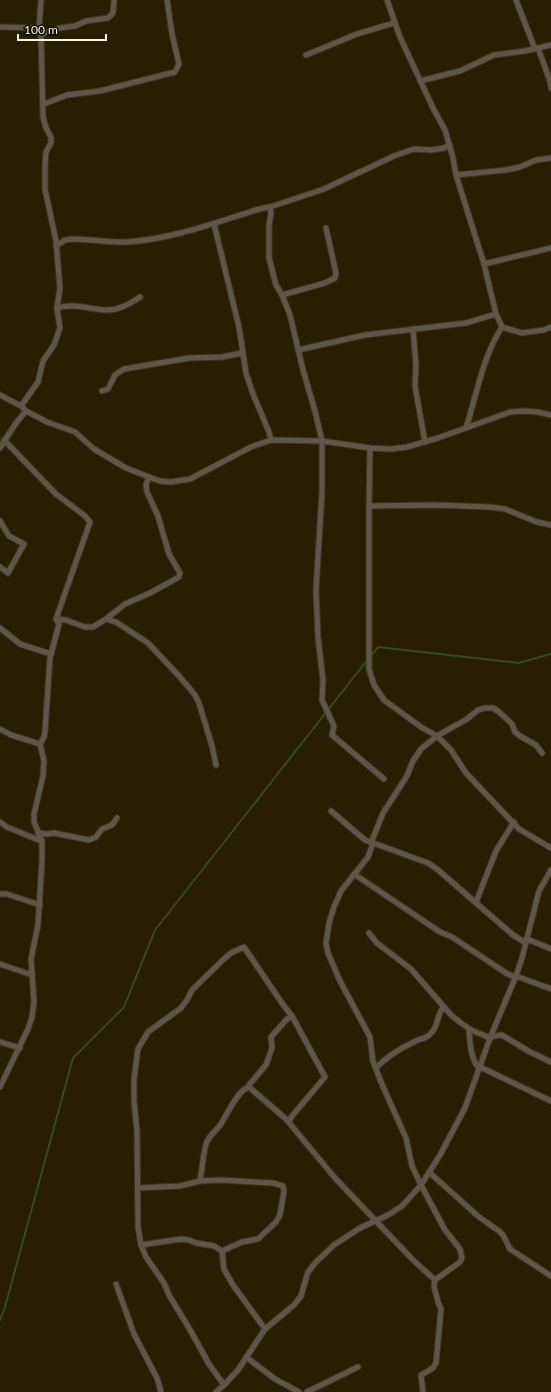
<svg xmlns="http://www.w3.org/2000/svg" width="551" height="1392" viewBox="0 0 551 1392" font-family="Lato,sans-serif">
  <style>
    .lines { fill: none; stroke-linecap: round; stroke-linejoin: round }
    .stream { stroke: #354b20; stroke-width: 2 }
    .street-casing { stroke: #42381d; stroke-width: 7 }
    .street { stroke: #60554b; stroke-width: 5 }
  </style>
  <rect width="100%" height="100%" fill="#291e02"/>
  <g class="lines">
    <g class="stream">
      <polyline points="371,656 378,647 518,663 551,654"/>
      <polyline points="0,1320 5,1307 73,1058 124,1007 155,930 368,659"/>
    </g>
    <defs>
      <g id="street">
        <path d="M387,0L400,37L433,108L445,130L453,158L456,175L484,264L496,314L502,327C482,358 477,394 466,428"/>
        <polyline points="516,0 535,49"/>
        <polyline points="0,27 39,28"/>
        <polyline points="41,34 60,28 75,26 86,21 108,18 113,13 114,0"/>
        <polyline points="538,48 550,81 551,88"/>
        <polyline points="306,55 357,34 394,23"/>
        <polyline points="420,81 460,71 494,55 525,51 551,45"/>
        <polyline points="44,104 67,95 100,91 175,72 179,64 172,34 167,0"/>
        <polyline points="456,175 506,170 520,167 536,160 551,158"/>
        <polyline points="270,207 271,213 269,226 269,258 276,285 282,295 290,315 303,370 315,411 322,441 322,492 316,590 318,637 323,680 322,700 334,726 332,735 384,779"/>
        <polyline points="214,224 239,327 246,373 253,394 269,432 271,440"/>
        <path d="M56,246L65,240L73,239C91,239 109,243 127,242C174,239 219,221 263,208L270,207L324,189L394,156L414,149L431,150L444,148L450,145"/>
        <polyline points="484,264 551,248"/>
        <polyline points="282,295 325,283 335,278 336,273 326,228"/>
        <path d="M57,308C73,303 89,309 105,310C117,311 130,304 140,297"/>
        <polyline points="502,327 522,333 544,330 551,327"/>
        <polyline points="413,329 416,365 415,386 425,442"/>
        <polyline points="298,350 365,335 466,323 496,314"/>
        <polyline points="102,391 108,389 115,375 124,369 189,358 222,357 242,353"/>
        <polyline points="0,395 21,406 26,411 47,422 75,432 94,449 126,468 149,477 160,481 171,482 190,479 251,447 271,440 322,441 370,448 391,449 407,447 438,438 510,412 524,411 538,412 551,415"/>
        <polyline points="21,406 38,382 43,361 54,345 60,328 57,308 60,288 56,241 45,189 45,165 46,152 51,143 51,137 46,128 43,117 41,34 39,28 41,0"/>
        <polyline points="0,448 16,423 26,411"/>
        <polyline points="370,448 369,506 369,669 374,685 384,700 421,727 437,736 451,750 466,773 519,829 551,848"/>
        <polyline points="369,506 435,505 490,507 505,509 537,522 551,525"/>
        <polyline points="0,521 9,536 24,544 8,573 0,567"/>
        <polyline points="56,619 66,620 85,627 93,627 106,619 125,604 150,593 179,577 180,573 169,554 158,516 147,492 146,485 149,477"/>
        <polyline points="106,619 116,622 148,643 180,677 195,695 199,703 212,746 216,765"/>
        <polyline points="0,628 20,644 51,654"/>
        <polyline points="0,729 11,735 40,744"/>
        <polyline points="331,811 365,840 428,863 437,869 513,935 526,943"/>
        <polyline points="0,822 7,827 41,841"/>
        <polyline points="38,833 47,834 54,833 89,840 96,837 102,829 112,825 117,818"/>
        <polyline points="371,843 383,813 407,776 413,761 421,749 437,736 467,719 478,710 485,708 493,708 498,711 512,724 515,732 520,736 536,745 542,753"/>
        <polyline points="373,843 368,857 341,891 334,907 329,923 326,943 328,953 340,981 370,1037 373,1061 381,1082 406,1138 412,1166 421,1185 445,1230 460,1249 462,1258 460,1262 435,1280"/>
        <polyline points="354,874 440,932 452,937 506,973 512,976 516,976 551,989"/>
        <polyline points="0,894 7,894 40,905"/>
        <polyline points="476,902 496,851 514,822"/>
        <polyline points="369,933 377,943 411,969 451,1015 461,1023 471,1030 490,1038 494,1036 502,1035 530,1052 551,1062"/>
        <polyline points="527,939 551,949"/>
        <polyline points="0,964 32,975"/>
        <path d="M469,1029C470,1043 470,1057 479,1069"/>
        <polyline points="0,1042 20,1048"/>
        <polyline points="480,1067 551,1101"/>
        <path d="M376,1068C387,1056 399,1049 414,1042C418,1039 424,1039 428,1036C440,1027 435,1016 444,1007"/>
        <polyline points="0,1087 28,1029 32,1017 34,1002 31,959 38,925 42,861 42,841 34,822 34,814 43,776 44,761 40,744 44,737 45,731 50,658 59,624 56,619 90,522 85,516 56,494 4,440"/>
        <polyline points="249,1087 286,1119 335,1178 413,1260 435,1280 434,1286 438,1302 441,1309 436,1363 433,1368 421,1375 423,1392"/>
        <polyline points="429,1172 479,1217 499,1231 503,1235 510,1249 551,1276"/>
        <path d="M200,1181C202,1169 203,1156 206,1144C209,1135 216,1131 221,1124C227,1114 238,1090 249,1087V1085L266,1065L272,1048L271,1037L287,1019L292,1016"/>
        <polyline points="138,1188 180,1186 200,1181 221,1180 273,1183 283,1186 284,1191 280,1215 276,1222 258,1239 242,1242 222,1251 214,1246 196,1243 189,1240 181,1239 141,1245"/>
        <polyline points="222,1251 224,1269 233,1285 265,1329"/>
        <polyline points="116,1284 134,1334 157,1378 161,1392"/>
        <polyline points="246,1357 275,1379 299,1392"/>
        <polyline points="224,1385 209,1364 189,1328 169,1295 164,1283 146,1257 141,1245 138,1227 137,1131 134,1101 134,1079 138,1049 148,1032 181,1008 187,1000 192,990 224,959 231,953 244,947 284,1006 292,1016 325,1077 292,1116 289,1122"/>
        <polyline points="216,1392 224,1385 238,1370 265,1329 294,1305 301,1296 308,1272 316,1262 334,1245 360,1228 388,1215 402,1206 421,1185 440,1155 465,1108 490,1038 516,976 522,958 539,891 551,870"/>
        <polyline points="307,1392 358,1367"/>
      </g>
    </defs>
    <use href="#street" class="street-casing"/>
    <use href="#street" class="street"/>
  </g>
  <path d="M18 34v6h88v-6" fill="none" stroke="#fcf4e4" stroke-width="2"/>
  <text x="24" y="34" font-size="12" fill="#fcf4e4" stroke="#0e0901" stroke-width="3" paint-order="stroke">100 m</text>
</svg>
